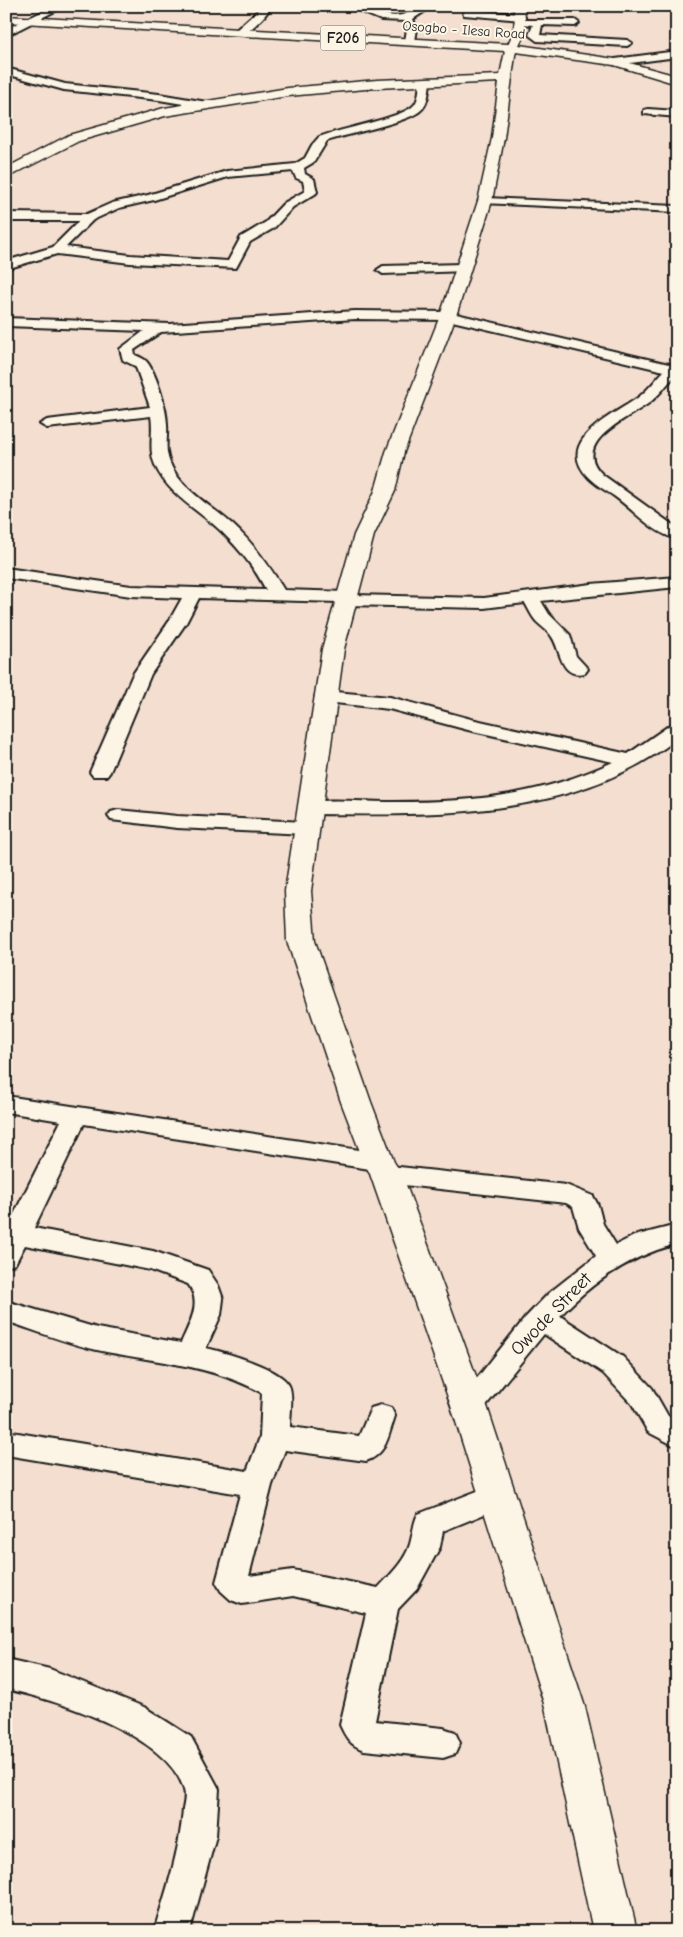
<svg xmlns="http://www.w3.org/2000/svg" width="683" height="1937" viewBox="0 0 683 1937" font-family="'Comic Neue',sans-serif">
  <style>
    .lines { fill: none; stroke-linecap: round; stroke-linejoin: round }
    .minor-casing { stroke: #1c1c1c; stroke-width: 4 }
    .major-casing { stroke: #1c1c1c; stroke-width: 3 }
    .minor { fill: #fcf5e5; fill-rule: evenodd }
    .major { fill: #fcf5e5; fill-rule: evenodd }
    .labels { text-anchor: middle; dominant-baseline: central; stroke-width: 4; stroke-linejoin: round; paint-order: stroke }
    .far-street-label { font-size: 14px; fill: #1c1c1c; stroke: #fcf5e5 }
    .shield { fill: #fcf5e5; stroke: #5f5d58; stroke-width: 1 }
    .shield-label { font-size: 15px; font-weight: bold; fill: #1c1c1c }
    .near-street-label { font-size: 19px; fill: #1c1c1c; stroke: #fcf5e5 }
  </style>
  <rect width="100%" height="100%" fill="#f4decf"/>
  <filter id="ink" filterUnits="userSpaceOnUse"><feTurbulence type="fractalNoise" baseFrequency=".02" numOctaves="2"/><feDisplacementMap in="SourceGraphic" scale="10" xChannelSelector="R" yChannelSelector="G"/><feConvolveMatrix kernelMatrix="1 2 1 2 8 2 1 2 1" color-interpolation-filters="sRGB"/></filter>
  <g filter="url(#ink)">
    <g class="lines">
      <defs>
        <g id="minor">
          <polygon points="54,6 65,6 6,36 6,29"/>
          <path d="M263,6H272C265,16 248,36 236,34V30Z"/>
          <path d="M422,6H433L413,19L417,29L415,41L410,44L405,41L407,29L405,21L381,20L359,11L363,8C391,16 396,21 422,6Z"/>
          <polygon points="467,10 521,14 525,17 521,20 464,15 463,13"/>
          <polygon points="521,20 575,20 579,23 575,26 542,25 540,35 627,40 632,43 627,46 537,41 529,35 533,25 521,24"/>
          <polygon points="677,51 677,57 615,65 610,62 615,59"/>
          <polygon points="6,68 65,84 159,94 207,102 212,105 207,108 159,100 64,90 6,74"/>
          <path d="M425,79L430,82C429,91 428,105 420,111C408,122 347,134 327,141L314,162L304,168L305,174L314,179L317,192L315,194L293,207L274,228L250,242L236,268L130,263L57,254L6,269V261L53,247L79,221H6V213L87,214L112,203L148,195L227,171L295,164L305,158L312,145L319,137C340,129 399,118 412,107C419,102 419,90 420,82ZM293,171L296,178L303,181L305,191L284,203L266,222L241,237L228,261L130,255L66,247L93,220L119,208L154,200L228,177Z"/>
          <polygon points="648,109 677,111 677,117 644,114 644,110"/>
          <polygon points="485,198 677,206 677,212 481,203 479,201"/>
          <polygon points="462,264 468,268 466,271 383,274 377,270 383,266"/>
          <path d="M355,311L448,312L673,365L677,364V374C667,383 660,395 649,403C629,418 568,443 603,475L677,528V539C652,533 634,510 614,496C605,490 596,485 589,478C551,440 617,414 640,396C649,389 656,379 664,371L448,320L355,319L161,332L134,350L135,355C138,356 142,358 145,360C156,370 167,410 167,425C168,439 164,449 170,463C180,489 212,506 232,524C254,544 269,565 284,590L346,592L353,595L484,598L591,584L677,577V587L541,601L549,614L570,635L576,656L588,669L585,673C560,679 561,650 552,637C548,630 540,626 535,620C531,615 528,608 525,603L484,608L346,605L339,602L199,598L186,623L151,674L110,772L107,776H93L90,772L133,674L168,623L182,598L131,596L6,578V568L131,586L266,590C254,567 241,551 222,532C200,511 168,495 155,465C148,449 154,433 151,416L47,428L40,424L47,420L150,407L137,370L135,366L123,360L120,349L144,331L6,326V318L170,324Z"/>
          <path d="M324,691L390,697L471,719L628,754L670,725L677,723V739C571,820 436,815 310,814L303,812L300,808L303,804C329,797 366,803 394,802C474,802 539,796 613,762L468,730L389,709L317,701L315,697L317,693Z"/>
          <polygon points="118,810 177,816 306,822 313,824 316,828 313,832 306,834 177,828 111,820 108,816 111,812"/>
          <path d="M6,1096L379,1153L388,1156L392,1162L390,1166L566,1185L593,1196L598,1205L603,1224L616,1245L634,1236L677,1225V1244C630,1256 593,1281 560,1316L623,1357L652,1388L668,1416L677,1421V1447L648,1432L632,1404L603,1373L544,1334L479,1414L469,1417L459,1414L455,1406L525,1318L549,1293L596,1256L579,1228L573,1207L566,1203L386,1183L377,1180L373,1174L376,1170L84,1124L34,1228L153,1251L208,1270L218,1285L223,1299L221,1315L206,1348C224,1352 285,1369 290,1388C293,1399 290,1415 290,1427L359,1436L371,1408L381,1405L391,1408L395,1416C388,1436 387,1454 366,1461L285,1450L272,1485L249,1576L293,1570L378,1588C390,1575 405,1561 410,1544C413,1534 413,1524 418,1514L498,1483L509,1486L513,1495L509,1504L443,1531L440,1547L417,1589L398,1609L375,1721L443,1728L455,1732L460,1743L455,1754L443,1758L364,1750C350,1745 346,1738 340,1725L366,1613L293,1596L242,1604L231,1600L221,1591L216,1582L240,1494L6,1455V1431L247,1471L260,1437L262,1393C211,1364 153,1362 97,1350C66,1343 36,1331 6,1321V1301L97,1328L181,1343C189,1324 203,1303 188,1284L150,1270L25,1245L15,1264L6,1267V1230L61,1121L6,1112Z"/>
          <path d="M6,1659L50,1669L144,1707L191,1737L219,1789L216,1836L190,1931H154C166,1891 180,1851 183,1809C184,1804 186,1796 184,1790C169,1735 56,1700 6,1689Z"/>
        </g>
        <path id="major" d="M513,6H523C527,21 526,32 519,45L615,59L677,76V84L614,65L516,52L515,55L504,138L492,201L456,316L404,452L395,491L374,535L344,649L311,891L315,941L371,1102L394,1162L402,1174L487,1406L585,1707L637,1931H593L545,1707L451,1406L370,1174L364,1162L341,1102L287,941L285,891L322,649L354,535L375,491L386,452L440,316L478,201L492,138L499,82L377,88L288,96L165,116L79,141L6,178V168L69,135L164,108L288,88L377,80L500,75L505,51L6,22V16L508,44C515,31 516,20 513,6Z"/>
      </defs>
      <use href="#minor" class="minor-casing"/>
      <use href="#major" class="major-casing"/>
      <use href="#minor" class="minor"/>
      <use href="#major" class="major"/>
    </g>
  </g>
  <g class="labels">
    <g class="far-street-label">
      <text transform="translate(464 30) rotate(4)">Osogbo - Ilesa Road</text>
    </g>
    <rect class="shield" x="320.5" y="25.5" width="45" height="25" rx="4"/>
    <g class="shield-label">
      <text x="343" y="38">F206</text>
    </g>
    <g class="near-street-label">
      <text transform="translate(551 1314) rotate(-46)">Owode Street</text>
    </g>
  </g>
  <rect width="683" height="1937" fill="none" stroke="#fcf5e5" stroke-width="25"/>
  <rect x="12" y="12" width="658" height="1912" fill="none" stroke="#1c1c1c" stroke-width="2" filter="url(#ink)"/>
</svg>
